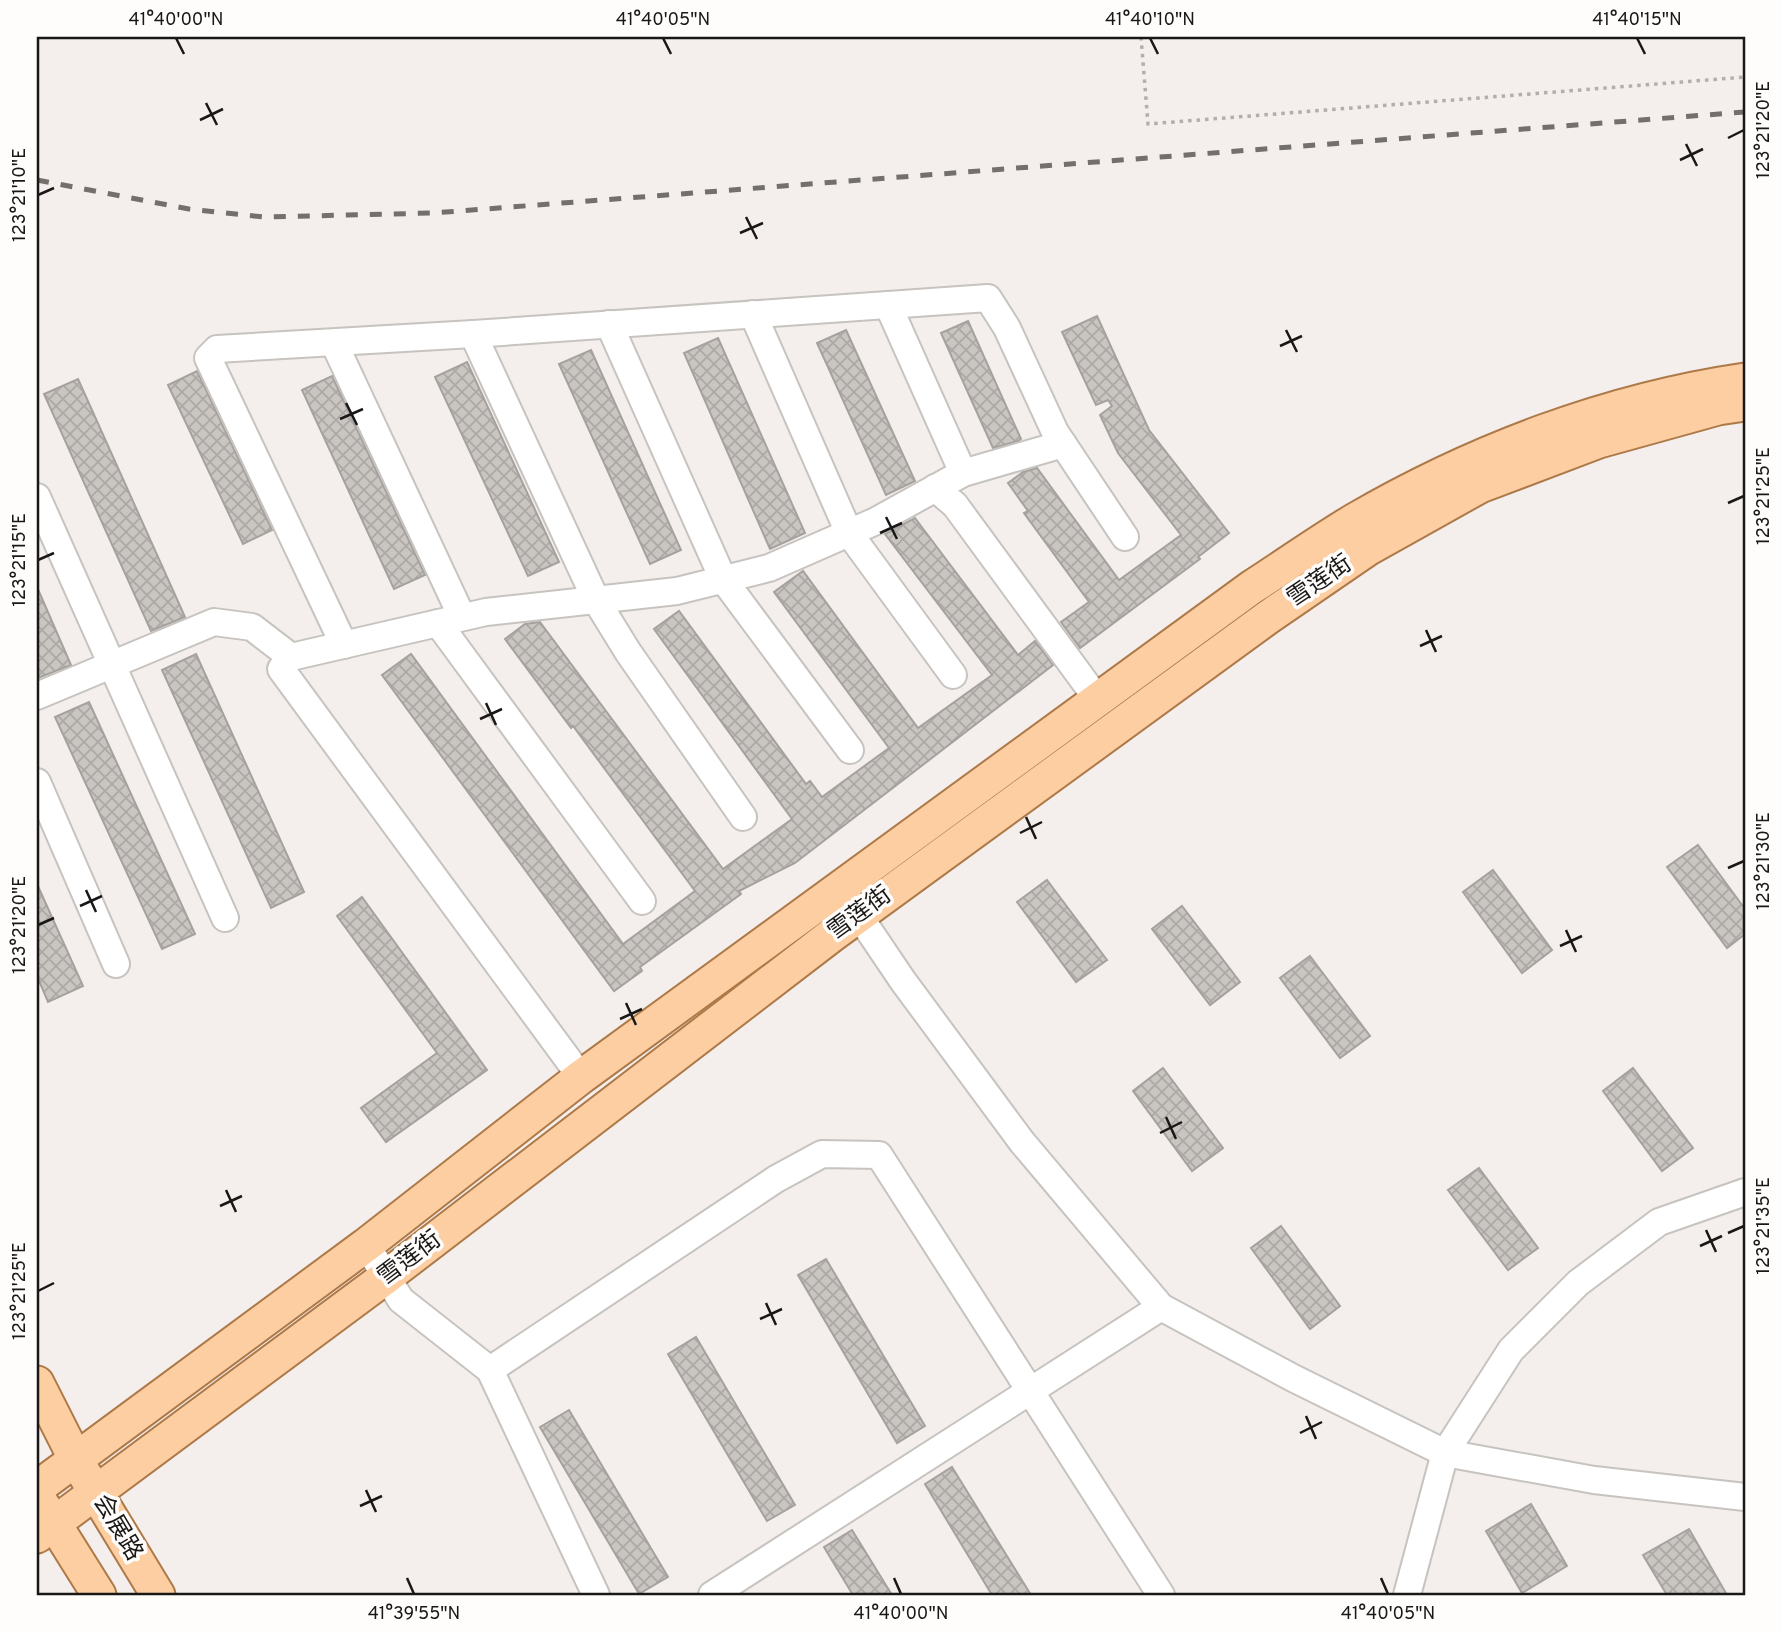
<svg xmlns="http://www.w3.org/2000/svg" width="1782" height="1632" viewBox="0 0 1782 1632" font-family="Overpass,'Noto Sans SC',sans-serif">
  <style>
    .building { fill: url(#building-cross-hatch); stroke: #a5a19e; stroke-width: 2 }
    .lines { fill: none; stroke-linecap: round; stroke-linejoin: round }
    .minor-casing { stroke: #c7c3bf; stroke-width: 30 }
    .major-casing { stroke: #ad7948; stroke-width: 37 }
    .path { stroke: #b1aeab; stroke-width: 3.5; stroke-dasharray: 3.5 5; stroke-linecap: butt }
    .minor { stroke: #fff; stroke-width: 26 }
    .major { stroke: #fdcea1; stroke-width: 33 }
    .rail { stroke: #726f6d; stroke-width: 5; stroke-dasharray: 12 12; stroke-linecap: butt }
    .ticks { fill: none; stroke: #191816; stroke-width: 2.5 }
    .labels { text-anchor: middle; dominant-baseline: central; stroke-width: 7; stroke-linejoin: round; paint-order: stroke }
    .street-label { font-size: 24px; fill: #191816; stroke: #fffdfc }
    .neatline { fill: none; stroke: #191816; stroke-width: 2.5 }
    .ticks-label { font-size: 18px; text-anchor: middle; fill: #191816 }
  </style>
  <defs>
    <pattern id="building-cross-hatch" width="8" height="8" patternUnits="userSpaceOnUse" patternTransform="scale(1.75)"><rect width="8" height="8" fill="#c9c5c1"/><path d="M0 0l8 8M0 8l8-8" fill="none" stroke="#aca8a5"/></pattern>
  </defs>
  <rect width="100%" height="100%" fill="#f4efec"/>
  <g class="building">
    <polygon points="1097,316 1149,430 1229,533 1198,557 1200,559 1080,648 1061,622 1089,602 1024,513 1028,511 1008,483 1023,472 1037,468 1119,580 1181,535 1118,453 1100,415 1112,406 1108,400 1096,405 1062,332"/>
    <polygon points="968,321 1021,439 1018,441 993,448 941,333"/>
    <polygon points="846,330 915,481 886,495 817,343"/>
    <polygon points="718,338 805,533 770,549 684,353"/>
    <polygon points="591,350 681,550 650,564 559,364"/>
    <polygon points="467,362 559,562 528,576 435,377"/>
    <polygon points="197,371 272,530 243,544 168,385"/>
    <polygon points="332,376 425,575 394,589 302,390"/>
    <polygon points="78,379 185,617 151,631 44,394"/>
    <polygon points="915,518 1018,655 1035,641 1053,665 795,863 739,891 741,894 640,967 642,971 614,991 382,675 411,654 623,944 695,891 573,726 571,728 505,639 525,624 540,622 723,869 792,819 654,629 679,611 806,784 810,781 822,797 889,748 774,592 803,571 918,728 992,675 885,534"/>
    <polygon points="37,587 71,665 38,678 37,675"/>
    <polygon points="196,654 304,892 271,908 162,670"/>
    <polygon points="89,702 195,934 162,949 55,717"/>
    <polygon points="1698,845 1745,909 1745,934 1727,948 1667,867"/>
    <polygon points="1493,870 1552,950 1522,973 1463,892"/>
    <polygon points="1047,880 1107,960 1076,982 1017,902"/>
    <polygon points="37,884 83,986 48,1002 37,976"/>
    <polygon points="362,897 487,1070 386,1142 361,1108 437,1053 337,916"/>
    <polygon points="1182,906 1240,982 1210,1005 1152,929"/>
    <polygon points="1310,956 1370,1036 1340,1058 1280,978"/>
    <polygon points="1163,1068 1223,1148 1192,1171 1133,1091"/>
    <polygon points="1633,1068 1693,1148 1662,1171 1603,1091"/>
    <polygon points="1479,1168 1538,1248 1508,1270 1448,1190"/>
    <polygon points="1281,1226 1340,1306 1310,1329 1251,1248"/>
    <polygon points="826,1259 925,1426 897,1443 798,1275"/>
    <polygon points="696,1337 795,1505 767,1521 668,1354"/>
    <polygon points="569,1410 668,1577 639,1594 540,1427"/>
    <polygon points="952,1467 1031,1595 992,1595 925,1484"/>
    <polygon points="1531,1504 1567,1566 1522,1593 1486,1531"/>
    <polygon points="1689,1529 1727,1595 1667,1595 1643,1555"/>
    <polygon points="852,1530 892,1595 853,1595 824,1547"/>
  </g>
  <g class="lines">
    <defs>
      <g id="minor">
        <polyline points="888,305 963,473"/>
        <polyline points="753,314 849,533 953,675"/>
        <polyline points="609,324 723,579 850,750"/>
        <polyline points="473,334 596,600 628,652 743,817"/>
        <polyline points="334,343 462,617"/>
        <polyline points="935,488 955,505 1098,700"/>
        <polyline points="37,497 225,918"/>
        <polyline points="438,623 642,901"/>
        <polyline points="344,645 208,358 217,349 473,334 988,298 1007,328 1055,432 1125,537"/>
        <polyline points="37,696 214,622 252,627 291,657"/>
        <polyline points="37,782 116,964"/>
        <polyline points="849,901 903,981 1022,1142 1161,1307 1293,1378 1445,1453 1594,1480 1745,1497"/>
        <polyline points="581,1077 281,669 291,657 486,612 677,591 769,568 876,521 963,473 1063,444"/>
        <polyline points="366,1245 401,1300 490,1370"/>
        <polyline points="596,1595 490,1370 776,1179 822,1154 879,1155 1161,1595"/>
        <polyline points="712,1595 1161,1307"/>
        <polyline points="1407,1595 1445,1453 1511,1350 1578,1283 1659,1222 1745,1192"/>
      </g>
      <g id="major">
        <polyline points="37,1383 76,1460 158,1595"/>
        <path d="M37,1488L366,1245L581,1077L1252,587C1286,565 1320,541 1355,520C1474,451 1608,400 1745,380"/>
        <polyline points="42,1504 99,1595"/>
        <polyline points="37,1536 386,1277 832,935 1267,618 1369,548 1480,486 1599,441 1718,408 1745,404"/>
      </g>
    </defs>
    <use href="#minor" class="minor-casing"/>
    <use href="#major" class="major-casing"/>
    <polyline class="path" points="1141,37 1148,124 1745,77"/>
    <use href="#minor" class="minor"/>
    <use href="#major" class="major"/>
    <polyline class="rail" points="37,180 189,209 264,217 433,213 1745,112"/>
  </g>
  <path class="ticks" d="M176,38L184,54M663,38L671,54M1150,38L1158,54M1637,38L1645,54M206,103L217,125M200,120L223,109M1728,138L1744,130M1686,144L1697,166M1680,160L1703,149M38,195L54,188M746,217L757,239M740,233L763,223M1286,330L1297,352M1280,346L1302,336M346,403L357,425M340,419L363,409M1728,503L1744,496M886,517L897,539M880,533L902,523M38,560L54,553M1426,630L1436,652M1420,646L1442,636M486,703L496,725M480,719L502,709M1026,817L1036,839M1020,833L1042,822M1728,868L1744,861M86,890L96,912M80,906L102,896M38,925L54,918M1566,930L1576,952M1560,946L1582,936M626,1003L636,1025M620,1019L642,1009M1166,1117L1176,1139M1160,1133L1182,1122M226,1190L236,1212M220,1206L242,1196M1706,1230L1716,1252M1728,1233L1744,1226M1700,1246L1722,1236M38,1291L54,1283M766,1303L776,1325M760,1319L782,1309M1306,1416L1316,1439M1300,1433L1322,1422M366,1490L376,1512M360,1506L382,1496M407,1578L414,1594M894,1578L901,1594M1381,1578L1388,1594"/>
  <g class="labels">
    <g class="street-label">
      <text transform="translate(1320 582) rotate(-34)">雪莲街</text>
      <text transform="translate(860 914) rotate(-36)">雪莲街</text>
      <text transform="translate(410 1259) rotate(-37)">雪莲街</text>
      <text transform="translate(117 1528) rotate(59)">会展路</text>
    </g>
  </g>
  <rect width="1782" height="1632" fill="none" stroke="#fffdfc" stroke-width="77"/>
  <rect x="38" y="38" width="1706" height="1556" class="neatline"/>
  <g class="ticks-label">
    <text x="176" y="25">41°40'00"N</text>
    <text x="663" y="25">41°40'05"N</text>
    <text x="1150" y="25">41°40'10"N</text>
    <text x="1637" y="25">41°40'15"N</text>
    <text transform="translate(1763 130) rotate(-90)" y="6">123°21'20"E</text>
    <text transform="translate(19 195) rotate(-90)" y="6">123°21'10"E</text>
    <text transform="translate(1763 496) rotate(-90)" y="6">123°21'25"E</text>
    <text transform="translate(19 560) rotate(-90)" y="6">123°21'15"E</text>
    <text transform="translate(1763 861) rotate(-90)" y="6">123°21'30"E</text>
    <text transform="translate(19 925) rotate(-90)" y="6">123°21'20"E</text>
    <text transform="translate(1763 1226) rotate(-90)" y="6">123°21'35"E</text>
    <text transform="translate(19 1291) rotate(-90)" y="6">123°21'25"E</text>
    <text x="414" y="1619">41°39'55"N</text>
    <text x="901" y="1619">41°40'00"N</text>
    <text x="1388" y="1619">41°40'05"N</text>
  </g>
</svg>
